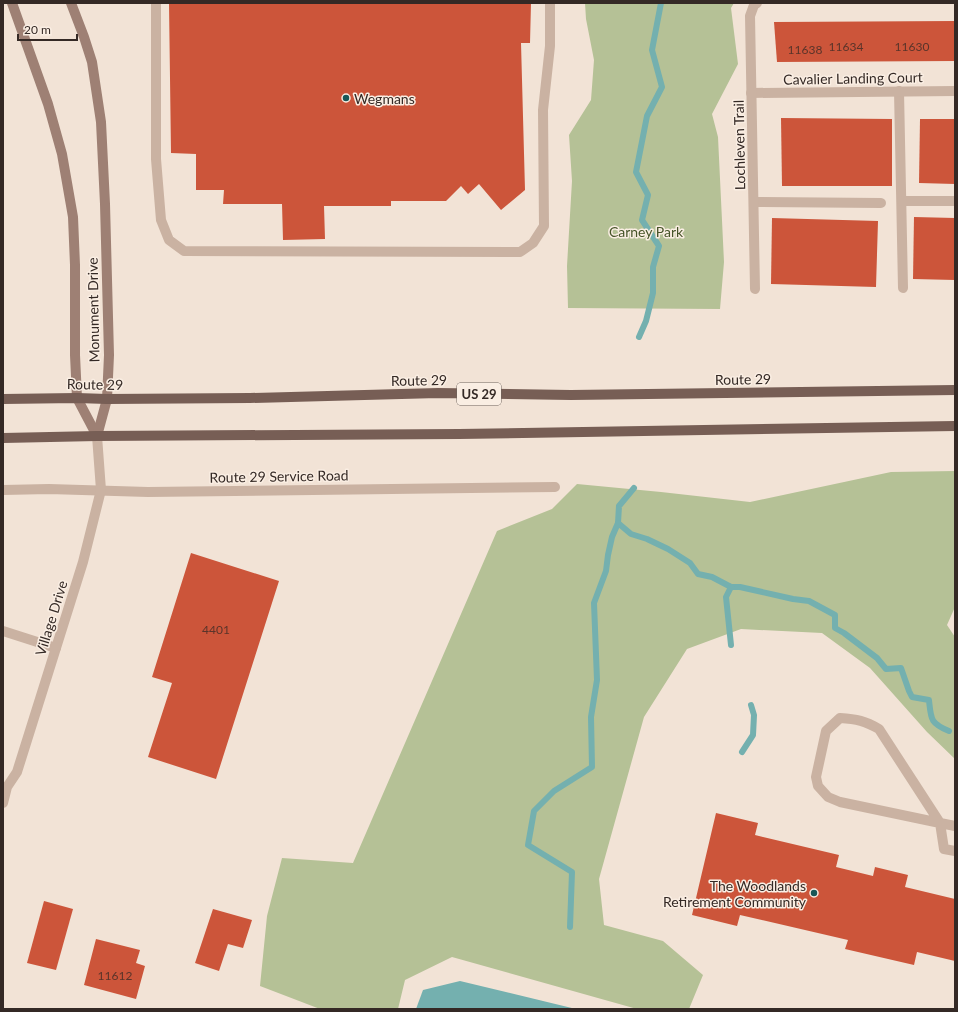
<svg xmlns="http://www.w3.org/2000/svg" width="958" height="1012" viewBox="0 0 958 1012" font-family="Lato,sans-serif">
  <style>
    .green { fill: #b5c196 }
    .water { fill: #74b0af }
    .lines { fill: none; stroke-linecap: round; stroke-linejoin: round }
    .stream { stroke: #74b0af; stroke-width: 6 }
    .building { fill: #cc553a }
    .service { stroke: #cab2a2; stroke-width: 10 }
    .minor { stroke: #cab2a2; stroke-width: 10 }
    .secondary { stroke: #9e8074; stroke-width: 10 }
    .primary { stroke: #775e55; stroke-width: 10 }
    .poi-dot { fill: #195757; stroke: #faeee3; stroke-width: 1.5 }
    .labels { text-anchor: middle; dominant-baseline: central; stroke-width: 3; stroke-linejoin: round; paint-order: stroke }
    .number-label { font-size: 12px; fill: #5a342a }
    .shield { fill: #faeee3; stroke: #6f645e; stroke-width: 1 }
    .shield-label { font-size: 13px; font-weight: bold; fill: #342925 }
    .street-label { font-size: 14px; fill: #342925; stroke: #faeee3 }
    .poi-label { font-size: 14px; fill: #342925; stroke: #faeee3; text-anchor: start }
    .park-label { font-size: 14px; fill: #465428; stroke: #faeee3 }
  </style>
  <rect width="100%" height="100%" fill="#f2e3d6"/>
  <g class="green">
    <polygon points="585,3 734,3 731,8 738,64 712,114 718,137 724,262 720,309 568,308 567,266 572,181 569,135 591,100 594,60 586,19"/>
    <polygon points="955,471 955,607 947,625 955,637 955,759 927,732 870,668 822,633 741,629 687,649 644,717 599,879 604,925 663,941 703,975 689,1009 637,1009 452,957 405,980 398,1009 320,1009 260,986 267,916 282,858 353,863 497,531 552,509 577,484 661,492 750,502 891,472"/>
  </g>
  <polygon class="water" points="460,981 576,1009 416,1009 423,990"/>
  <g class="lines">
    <g class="stream">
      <polyline points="639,337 646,321 653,293 653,267 659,246 642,220 648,195 636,172 647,116 662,87 652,50 661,3"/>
      <path d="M634,488L619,506L618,523L631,534L647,539L668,549L690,563L698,574L712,577L731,587H740L793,599L809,601L835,615V628L844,633L877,658L886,669L901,668L909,691L912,697L929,700C931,719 930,723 949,731"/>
      <polyline points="731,645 726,597 731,587"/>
      <polyline points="742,752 753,735 754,715 751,705"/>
      <polyline points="570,927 572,872 528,845 534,811 554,791 592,767 591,717 597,680 594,603 606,571 608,555 612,537 618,523"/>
    </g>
  </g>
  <g class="building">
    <polygon points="169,3 531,3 530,43 521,43 525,190 501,210 479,184 468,194 461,186 446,201 391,201 391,206 324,206 325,239 283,240 282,204 223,204 224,190 196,190 196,154 171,153"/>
    <polygon points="955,21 955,61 777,62 774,22"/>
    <polygon points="781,118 892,119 892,186 782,186"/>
    <polygon points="920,119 955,119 955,184 919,183"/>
    <polygon points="914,217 955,218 955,280 913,279"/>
    <polygon points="772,218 878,221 876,287 771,284"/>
    <polygon points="191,553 279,581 216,779 148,757 172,683 152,677"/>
    <polygon points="716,813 758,823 755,835 839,855 836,867 873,876 875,867 908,875 905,887 955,899 955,961 917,952 914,965 845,949 848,940 740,915 737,926 692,915"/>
    <polygon points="44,901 73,909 56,970 27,963"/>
    <polygon points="213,909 252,920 243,948 228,944 219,971 195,963"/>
    <polygon points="96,939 140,950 136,963 145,966 136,999 84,985"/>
  </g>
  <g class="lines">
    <g class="service">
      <polyline points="156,3 156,159 161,220 169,240 184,251 520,252 533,243 544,226 543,110 550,46 550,3"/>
      <polyline points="3,631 56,648"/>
      <path d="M955,826L940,823L840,802L828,797L818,786L816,777L826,731L840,718C857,719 865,721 879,729L940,823L944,849L955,851"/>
    </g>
    <g class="minor">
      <polyline points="899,91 903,288"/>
      <polyline points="751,93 955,91"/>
      <polyline points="902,201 955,201"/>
      <polyline points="754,202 881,203"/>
      <polyline points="755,289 750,16 754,5 757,3"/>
      <polyline points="3,490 49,489 148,492 555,487"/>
      <polyline points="3,803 7,787 17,772 83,562 101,490 97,436"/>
    </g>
    <g class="secondary">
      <polyline points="12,3 48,104 62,154 73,217 75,265 75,355 77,398 97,436"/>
      <polyline points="71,3 84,37 92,62 101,122 105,204 109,355 107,399 97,436"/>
    </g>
    <g class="primary">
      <polyline points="3,399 77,398 107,399 250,398 438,393 571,395 955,390"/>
      <polyline points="3,438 97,436 459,434 955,426"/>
    </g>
  </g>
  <g class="poi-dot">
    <circle cx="346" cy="98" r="4"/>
    <circle cx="814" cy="893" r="4"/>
  </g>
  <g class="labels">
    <g class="number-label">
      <text x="846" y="46">11634</text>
      <text x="912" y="46">11630</text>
      <text x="805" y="49">11638</text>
      <text x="216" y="629">4401</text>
      <text x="115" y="975">11612</text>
    </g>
    <rect class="shield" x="457" y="383" width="44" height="22" rx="3"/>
    <g class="shield-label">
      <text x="479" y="394">US 29</text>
    </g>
    <g class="street-label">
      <text transform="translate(853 78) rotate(-1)">Cavalier Landing Court</text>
      <text transform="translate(739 145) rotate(-91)">Lochleven Trail</text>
      <text transform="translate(93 310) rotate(-91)">Monument Drive</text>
      <text transform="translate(743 379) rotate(-1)">Route 29</text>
      <text transform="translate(419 380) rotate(-1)">Route 29</text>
      <text transform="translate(95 384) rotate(1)">Route 29</text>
      <text transform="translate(279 476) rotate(-1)">Route 29 Service Road</text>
      <text transform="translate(51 618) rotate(-73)">Village Drive</text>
    </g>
    <g class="poi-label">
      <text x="354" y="98">Wegmans</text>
      <text x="806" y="885" text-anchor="end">The Woodlands<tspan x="806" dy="16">Retirement Community</tspan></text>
    </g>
    <g class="park-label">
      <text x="646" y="231">Carney Park</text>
    </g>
  </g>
  <rect width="958" height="1012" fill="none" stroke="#342925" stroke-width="8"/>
  <path d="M18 34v6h59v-6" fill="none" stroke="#342925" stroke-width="2"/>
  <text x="24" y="34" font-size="12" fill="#342925" stroke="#faeee3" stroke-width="3" paint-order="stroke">20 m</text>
</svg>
